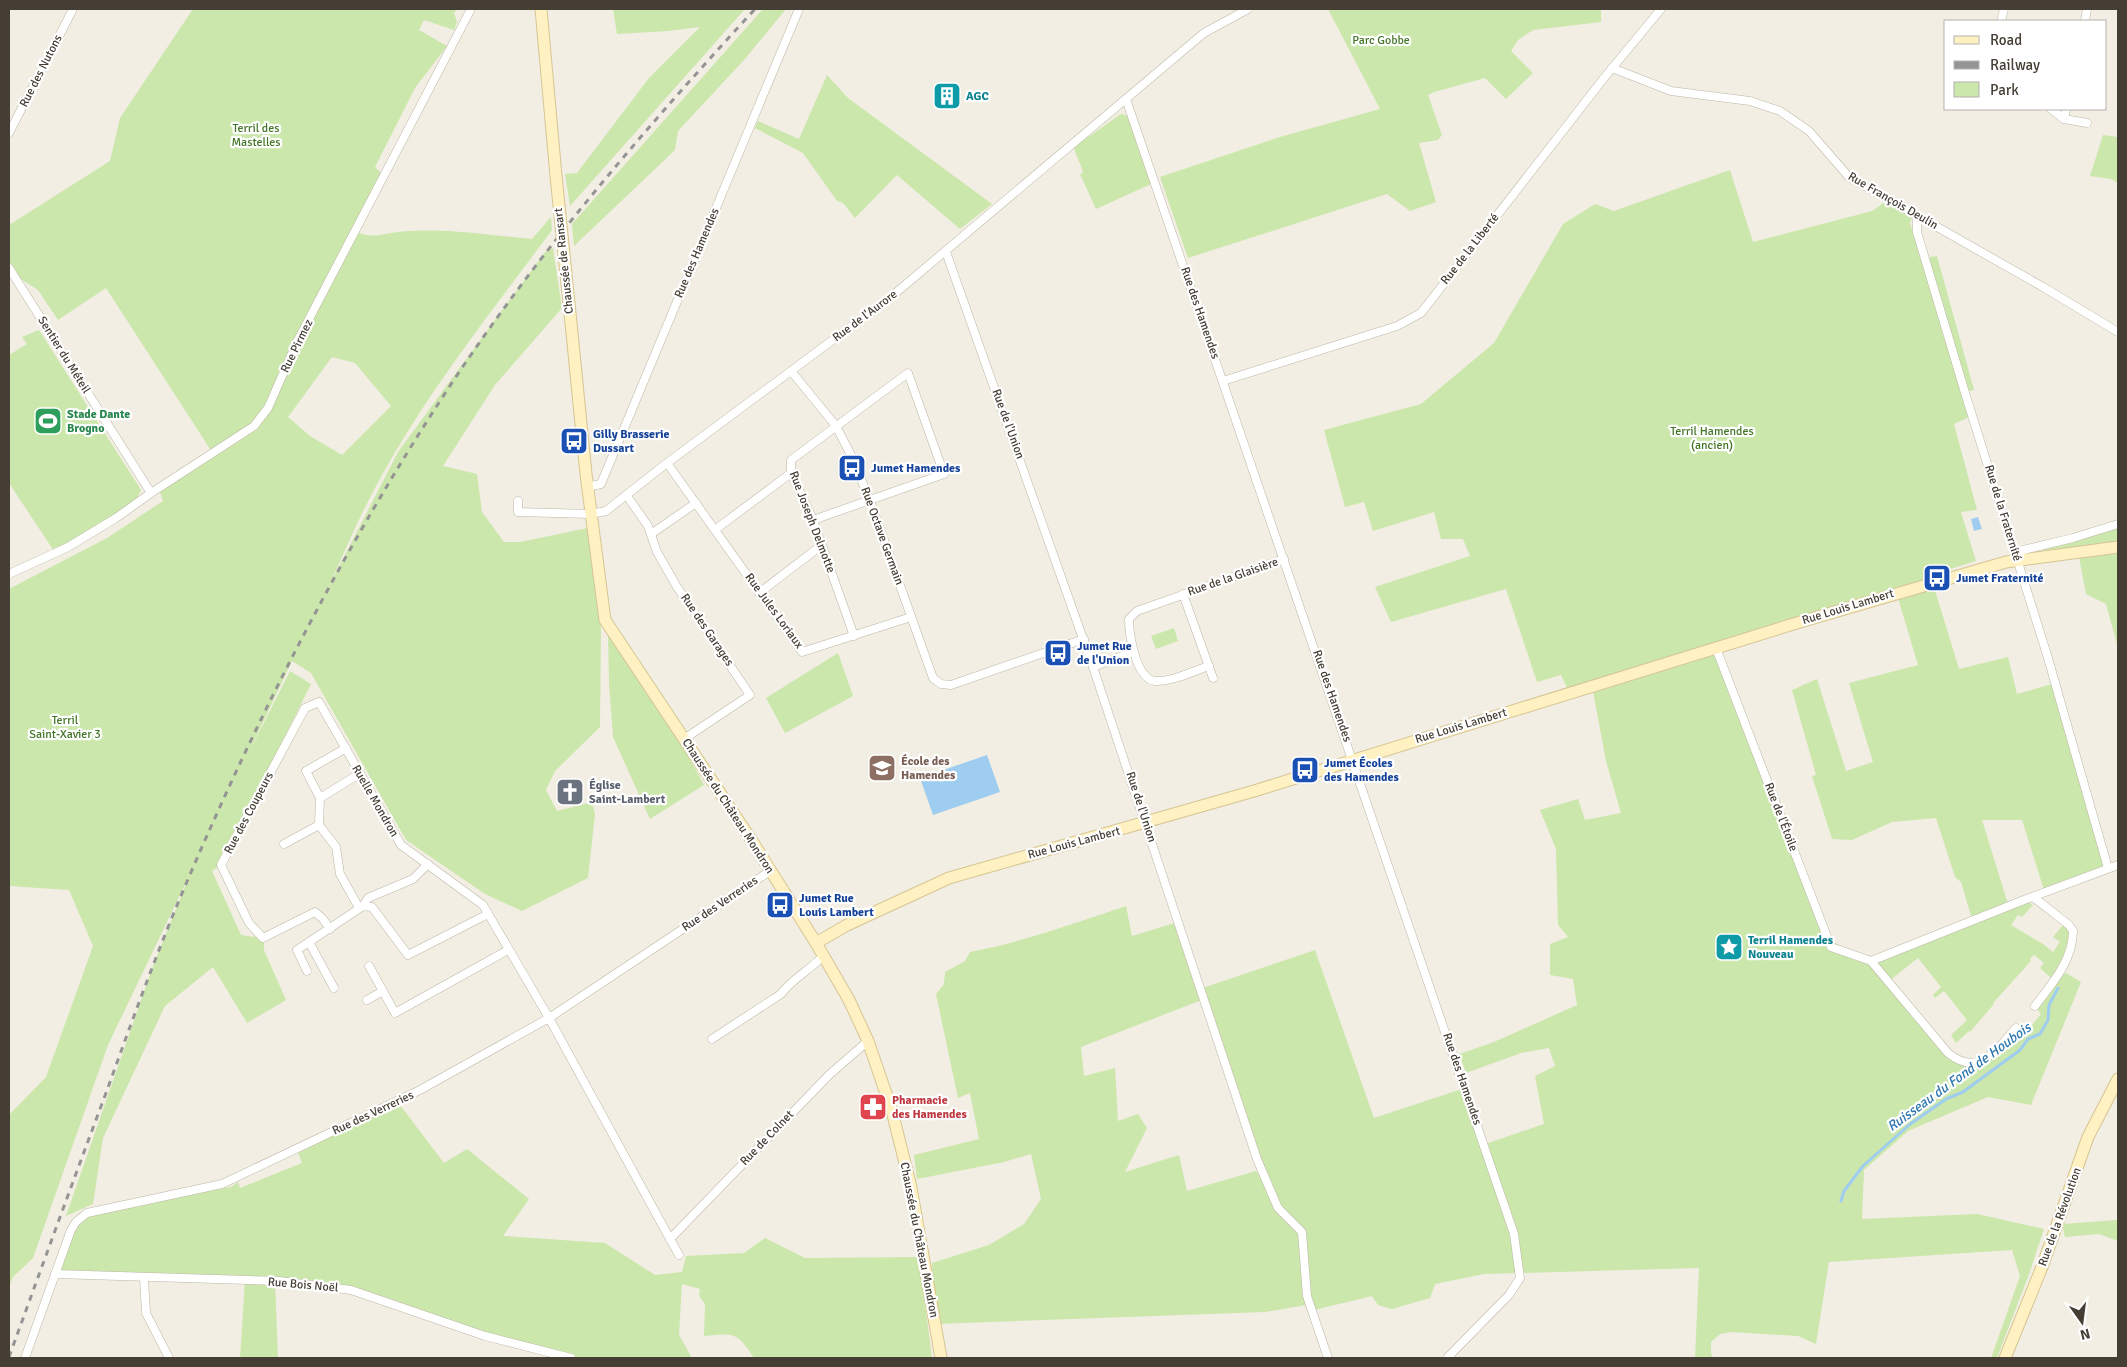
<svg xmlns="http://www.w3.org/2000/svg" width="2127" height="1367" viewBox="0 0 2127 1367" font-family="Signika,sans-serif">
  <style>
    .green { fill: #cbe7ab; fill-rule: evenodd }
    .water { fill: #9ecdf0 }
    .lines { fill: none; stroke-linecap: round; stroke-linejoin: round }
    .stream { stroke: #9ecdf0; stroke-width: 3 }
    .street-casing { stroke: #bdb6a6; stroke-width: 9 }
    .secondary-casing { stroke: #d6c595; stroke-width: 13 }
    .street { stroke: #fff; stroke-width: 8 }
    .secondary { stroke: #fff1c1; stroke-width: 11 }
    .rail { stroke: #949494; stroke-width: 3; stroke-dasharray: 6 6; stroke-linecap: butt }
    .secondary-bridge-casing { stroke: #d6c595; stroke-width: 13; stroke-linecap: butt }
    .secondary-bridge { stroke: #fff1c1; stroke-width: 11 }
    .labels { text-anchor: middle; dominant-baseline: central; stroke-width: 4.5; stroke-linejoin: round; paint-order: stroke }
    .park-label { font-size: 12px; fill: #437527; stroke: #fff }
    .street-label { font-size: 12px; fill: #443e34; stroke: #fff }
    .culture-label { font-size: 12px; font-weight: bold; fill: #0d838f; stroke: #fff; text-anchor: start }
    .leisure-label { font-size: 12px; font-weight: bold; fill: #27864d; stroke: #fff; text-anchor: start }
    .transit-label { font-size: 12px; font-weight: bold; fill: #164399; stroke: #fff; text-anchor: start }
    .education-label { font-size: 12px; font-weight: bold; fill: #785e54; stroke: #fff; text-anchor: start }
    .worship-label { font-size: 12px; font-weight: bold; fill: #5b616d; stroke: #fff; text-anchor: start }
    .health-label { font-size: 12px; font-weight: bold; fill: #be3a42; stroke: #fff; text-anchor: start }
    .water-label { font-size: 14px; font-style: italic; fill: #2d76af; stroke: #fff }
  </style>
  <rect width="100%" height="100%" fill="#f2eee3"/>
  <g class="green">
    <path d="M193,9H457L454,13L457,22L454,30L424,20L419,30L447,46L415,88L375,167L381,173L354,230C371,240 380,234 398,232C442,227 487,235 532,239L551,217L552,230C494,308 429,390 382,475C361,512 345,551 328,588L398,452L545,252L553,248L562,308L495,385L443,466L477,474L482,512L504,542H520L588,528L601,627L600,727L555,771L546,790L557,811L592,802L595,814L588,878L522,911L485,894L406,840L311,673L292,661L248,754L290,671L311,684L221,865L212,871L241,935L255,937L258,934L264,942V950L286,1000L247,1023L213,967L165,1006L103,1138L93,1204L66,1216L153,966L190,874L108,1045L33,1258L13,1277L9,1287V1115L46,1077L93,946L69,890L9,886V589L107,538L163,501L160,492L212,452L106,288L58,320L38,290L21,279L17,282L9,267V225L110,161L120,118ZM332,357L355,363L391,406L342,455L310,436L288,417Z"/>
    <polygon points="613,9 745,9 570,206 565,174 577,173 649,78 700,27 668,31 617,34"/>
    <polygon points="763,9 786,9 744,60 678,131 675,150 574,246 572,224"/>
    <polygon points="1328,9 1601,9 1601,22 1533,30 1518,40 1511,51 1533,73 1506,99 1485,78 1434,92 1428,95 1442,135 1438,140 1419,143 1436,202 1410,211 1387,194 1188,258 1160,177 1280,137 1380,109"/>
    <polygon points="827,75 848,98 992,204 960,229 897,175 855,218 843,203 837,201 803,153 755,128 758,121 799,139"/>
    <path d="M1121,114L1128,116L1151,184L1096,209L1080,174L1083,173C1081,163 1076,157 1074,147Z"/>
    <polygon points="2103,135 2118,137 2118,183 2111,179 2090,176"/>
    <path d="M1730,170L1753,242L1872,211L1885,202L1913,216L1910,223L1924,268L1929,266L1930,257L1937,256L1974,390L1962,393L1969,417L1954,424L1977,510L1961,512L1976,561L1934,574L1930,579L1704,648L1717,658L1732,681L1776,791L1832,940L1856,959L1871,961L2024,900L2033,905L2022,917L2018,915L2011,925L2043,944L2053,952L2060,942L2053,937L2064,924L2070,933L2063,959L2051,978L2040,968L2044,963L2034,955L2030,959L2031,961L1993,1003L1994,1004L1970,1032L1969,1031L1956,1043L1951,1035L1967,1020L1944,991L1935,998L1933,995L1941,987L1918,958L1889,981L1951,1055L1977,1064L1993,1059L2016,1033V1028L2025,1033L2027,1031L2041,1014L2035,1006L2049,988L2066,973L2081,982L2031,1105L1988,1097L1908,1131L1864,1170L1862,1219L1977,1214L2044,1229L2028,1277L1997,1358H1991L2020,1276L2012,1250L1829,1262L1816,1344L1798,1336L1732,1332L1720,1334L1711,1342V1353L1713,1358H1695L1699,1268L1484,1274L1435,1284L1430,1298L1392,1309L1378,1305L1372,1296L1314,1310L1312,1304L1265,1312L935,1324L932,1263L989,1245L1024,1224L1041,1199L1031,1154L1004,1162L917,1179L914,1155L979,1139L970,1093L958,1098L936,994L944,984L945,972L965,961L970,952C1023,942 1075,923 1126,906L1132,936L1178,922L1204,999L1081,1047L1084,1076L1115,1068L1118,1121L1138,1114L1147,1128L1125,1172L1179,1155L1187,1191L1256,1171L1267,1186L1203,988L1315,950L1374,1118L1465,1088L1490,1159L1488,1143L1544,1124L1535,1076L1555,1066L1549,1048L1521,1053L1466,1073L1459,1054L1494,1042L1577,1005L1573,979L1550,975V944L1568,937L1558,925L1556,849L1540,810L1578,799L1585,820L1621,813L1606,761L1592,686L1568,690L1561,675L1537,682L1506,589L1391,622L1375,587L1470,556L1463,539H1441L1434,512L1373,531L1364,502L1345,507L1324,430L1421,404L1494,343L1563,224L1595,204L1614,211Z"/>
    <polygon points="39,330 141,490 134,505 54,551 9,483 9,355 27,344 22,337"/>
    <polygon points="2118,528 2118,543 2072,549 2019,551 2072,542"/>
    <polygon points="2118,546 2118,648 2106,604 2086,594 2078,552"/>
    <polygon points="1934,587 1959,669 2008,657 2017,694 2052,684 2105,867 2044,890 2022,820 1982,820 2008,904 1972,919 1961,882 1955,877 1936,818 1892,822 1852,840 1832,839 1812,776 1816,775 1792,690 1817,679 1846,771 1873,762 1849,683 1918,665 1898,598"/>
    <polygon points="1174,628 1178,641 1156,649 1151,636"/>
    <polygon points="608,633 681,742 704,785 650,819 613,737 609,683"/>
    <polygon points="838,653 853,696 785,733 766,698"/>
    <path d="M397,1101L444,1163L467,1149L529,1199L503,1236L605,1243L655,1275L682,1272L686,1256L744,1253L765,1238L805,1258L919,1257L932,1358H754C737,1332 735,1333 704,1336L705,1304L699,1296L700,1289L682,1284L679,1335L692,1358H571L480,1334L351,1290L275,1282L278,1358H240L245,1281L55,1274L81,1217L132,1203L231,1187L238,1182L240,1188L302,1163L298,1153Z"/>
    <polygon points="2118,1220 2118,1241 2099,1234 2065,1237 2062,1224"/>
  </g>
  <g class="water">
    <polygon points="1978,517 1982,529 1974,531 1971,519"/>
    <polygon points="987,755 1000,792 933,815 920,778"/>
  </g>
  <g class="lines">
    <polyline class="stream" points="1841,1201 1844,1191 1863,1166 1909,1125 1946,1099 1963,1092 2020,1050 2028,1039 2040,1034 2048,1020 2049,1005 2058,988"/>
    <defs>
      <g id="street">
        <polyline points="2001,21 2004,9"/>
        <polyline points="2085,21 2087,9"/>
        <polyline points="1612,68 1671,91 1750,101 1780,111 1809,131 1849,177 2043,287 2118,332"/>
        <polyline points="1126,99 1514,1234 1520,1278 1509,1295 1447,1358"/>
        <polyline points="2051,109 2064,119 2066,109"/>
        <polyline points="2064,119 2087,123"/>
        <polyline points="9,133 73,9"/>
        <polyline points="1917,216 1917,232 1966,396 2048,658 2108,868"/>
        <polyline points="946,252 1093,667 1257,1159 1278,1208 1302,1232 1307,1296 1328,1358"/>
        <polyline points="9,268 151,493"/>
        <polyline points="791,371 836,426 853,459 870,501 933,678 941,684 951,685 1084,639"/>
        <polyline points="1223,381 1397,326 1421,313 1604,78 1661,9"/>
        <polyline points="667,463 802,652 911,617"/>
        <polyline points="587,487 601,484 603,479 799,9"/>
        <polyline points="627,496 648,526 657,552 677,587 750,695 684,739"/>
        <polyline points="518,501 518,512 590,514 606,511 667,463 892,296 1204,33 1248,9"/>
        <polyline points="813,520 944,474 908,373 791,460 791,473 813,520 854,636"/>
        <polyline points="716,529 791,473"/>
        <polyline points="651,534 696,503"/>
        <polyline points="2015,552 2073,538 2118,524"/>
        <polyline points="9,574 68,547 116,518 151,493 254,426 268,408 297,342 471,9"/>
        <polyline points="759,593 822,545"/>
        <polyline points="1183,594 1213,678"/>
        <polyline points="1716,648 1831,947 1871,961 2024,900 2118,865"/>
        <path d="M1209,666C1193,671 1172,682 1155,681C1136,679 1129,635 1129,619L1137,611L1284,559"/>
        <polyline points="1093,667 1133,652"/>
        <polyline points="359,774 320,798 319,825 336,847 340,874 358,906 372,907 408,955 488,914"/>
        <polyline points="320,798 306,771 346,748"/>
        <polyline points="284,844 319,825"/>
        <path d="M2033,897L2069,925L2073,931C2073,960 2052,984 2035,1006"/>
        <polyline points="330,929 323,919 315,912 263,938 249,923 221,865 305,708 319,702 401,845 483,905 549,1018 670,1239 830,1074 868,1041"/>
        <polyline points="309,942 334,988"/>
        <path d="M1871,961L1948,1053C1979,1078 1996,1050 2016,1028"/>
        <polyline points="369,966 395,1013 508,950"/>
        <polyline points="307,971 297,950 363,906 368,898 413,879 428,864"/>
        <polyline points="367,1000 383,991"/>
        <path d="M712,1039L781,994C792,979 810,970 823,956"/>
        <polyline points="670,1239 679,1255"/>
        <polyline points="55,1274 279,1281 351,1290 485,1336 571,1358"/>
        <polyline points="144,1278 146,1313 169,1358"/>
        <polyline points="25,1358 71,1230 76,1222 87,1213 222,1184 420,1090 549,1018 770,871"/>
      </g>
      <g id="secondary">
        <polyline points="541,9 556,176"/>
        <polyline points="569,303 586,474 605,620 752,841 816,943 849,1000 868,1041 892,1111 911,1187 941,1358"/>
        <polyline points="816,943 847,925 949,878 1254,791 1800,622 2006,562 2118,547"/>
        <polyline points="2005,1358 2042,1267 2088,1137 2118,1079"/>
      </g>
    </defs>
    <use href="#street" class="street-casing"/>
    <use href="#secondary" class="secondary-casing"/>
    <use href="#street" class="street"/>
    <use href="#secondary" class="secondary"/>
    <path class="rail" d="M9,1357C41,1269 73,1181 106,1093C128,1032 150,971 175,910C249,733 337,559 442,398C533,258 642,132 755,9"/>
    <defs>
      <polyline id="secondary-bridge" points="556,176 569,303"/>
    </defs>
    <use href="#secondary-bridge" class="secondary-bridge-casing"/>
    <use href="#secondary-bridge" class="secondary-bridge"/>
  </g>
  <defs>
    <symbol id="building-square" viewBox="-11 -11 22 22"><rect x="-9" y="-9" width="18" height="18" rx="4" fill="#0f9aa8" stroke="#fff"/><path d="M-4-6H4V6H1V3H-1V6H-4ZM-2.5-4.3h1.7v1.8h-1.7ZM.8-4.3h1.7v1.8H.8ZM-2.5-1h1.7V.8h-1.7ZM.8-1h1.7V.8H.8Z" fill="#fff"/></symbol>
    <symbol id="stadium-square" viewBox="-11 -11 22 22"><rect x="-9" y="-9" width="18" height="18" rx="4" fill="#2e9e5b" stroke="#fff"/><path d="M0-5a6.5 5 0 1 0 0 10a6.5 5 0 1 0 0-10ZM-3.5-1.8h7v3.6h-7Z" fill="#fff"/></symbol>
    <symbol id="bus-square" viewBox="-11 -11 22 22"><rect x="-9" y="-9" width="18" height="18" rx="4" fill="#1a4fb4" stroke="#fff"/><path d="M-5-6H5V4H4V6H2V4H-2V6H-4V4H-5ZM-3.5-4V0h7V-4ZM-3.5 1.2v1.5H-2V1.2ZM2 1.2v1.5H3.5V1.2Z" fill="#fff"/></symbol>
    <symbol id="school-square" viewBox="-11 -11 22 22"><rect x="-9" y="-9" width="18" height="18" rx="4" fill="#8d6e63" stroke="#fff"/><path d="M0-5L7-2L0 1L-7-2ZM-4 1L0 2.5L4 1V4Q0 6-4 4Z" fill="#fff"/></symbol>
    <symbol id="church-square" viewBox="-11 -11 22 22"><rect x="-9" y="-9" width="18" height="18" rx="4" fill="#6b7280" stroke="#fff"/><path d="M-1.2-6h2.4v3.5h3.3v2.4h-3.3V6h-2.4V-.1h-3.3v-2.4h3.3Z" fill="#fff"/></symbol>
    <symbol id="sight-square" viewBox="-11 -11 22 22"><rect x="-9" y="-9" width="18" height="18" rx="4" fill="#0f9aa8" stroke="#fff"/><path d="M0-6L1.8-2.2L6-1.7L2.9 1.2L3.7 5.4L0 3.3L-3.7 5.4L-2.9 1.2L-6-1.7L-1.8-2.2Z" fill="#fff"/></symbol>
    <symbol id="pharmacy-square" viewBox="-11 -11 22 22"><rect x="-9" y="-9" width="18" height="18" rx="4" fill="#e0444e" stroke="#fff"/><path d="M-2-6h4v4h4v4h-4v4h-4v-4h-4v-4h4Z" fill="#fff"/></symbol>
  </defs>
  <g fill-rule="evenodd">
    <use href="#building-square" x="931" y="80" width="32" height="32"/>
    <use href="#stadium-square" x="32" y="405" width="32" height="32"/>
    <use href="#bus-square" x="558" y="425" width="32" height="32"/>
    <use href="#bus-square" x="836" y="452" width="32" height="32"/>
    <use href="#bus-square" x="1921" y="562" width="32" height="32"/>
    <use href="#bus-square" x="1042" y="637" width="32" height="32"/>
    <use href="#school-square" x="866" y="752" width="32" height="32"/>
    <use href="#bus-square" x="1289" y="754" width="32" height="32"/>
    <use href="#church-square" x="554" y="776" width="32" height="32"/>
    <use href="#bus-square" x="764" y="889" width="32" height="32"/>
    <use href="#sight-square" x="1713" y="931" width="32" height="32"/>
    <use href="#pharmacy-square" x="857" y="1091" width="32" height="32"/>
  </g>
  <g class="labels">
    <g class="park-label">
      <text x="1381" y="40">Parc Gobbe</text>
      <text x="256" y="128">Terril des<tspan x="256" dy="14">Mastelles</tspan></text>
      <text x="1712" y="431">Terril Hamendes<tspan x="1712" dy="14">(ancien)</tspan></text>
      <text x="65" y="720">Terril<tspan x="65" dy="14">Saint-Xavier 3</tspan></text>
    </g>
    <g class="street-label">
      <text transform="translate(41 71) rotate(-63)">Rue des Nutons</text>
      <text transform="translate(1893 201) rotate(30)">Rue François Deulin</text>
      <text transform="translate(1470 249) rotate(-52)">Rue de la Liberté</text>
      <text transform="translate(697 253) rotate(-67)">Rue des Hamendes</text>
      <text transform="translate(564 261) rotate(-96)">Chaussée de Ransart</text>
      <text transform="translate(1200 313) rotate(71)">Rue des Hamendes</text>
      <text transform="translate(865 316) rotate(-37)">Rue de l'Aurore</text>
      <text transform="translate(297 346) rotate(-64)">Rue Pirmez</text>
      <text transform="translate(64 355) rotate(58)">Sentier du Méteil</text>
      <text transform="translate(1008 424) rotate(70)">Rue de l'Union</text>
      <text transform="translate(2003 513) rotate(73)">Rue de la Fraternité</text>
      <text transform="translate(812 522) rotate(69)">Rue Joseph Delmotte</text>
      <text transform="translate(882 536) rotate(70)">Rue Octave Germain</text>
      <text transform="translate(1233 577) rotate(-19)">Rue de la Glaisière</text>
      <text transform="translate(1848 607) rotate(-17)">Rue Louis Lambert</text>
      <text transform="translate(774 611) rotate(54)">Rue Jules Loriaux</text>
      <text transform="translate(707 630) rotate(56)">Rue des Garages</text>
      <text transform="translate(1332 696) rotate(71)">Rue des Hamendes</text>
      <text transform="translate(1461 726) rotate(-17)">Rue Louis Lambert</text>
      <text transform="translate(375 801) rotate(60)">Ruelle Mondron</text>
      <text transform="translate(728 806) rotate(57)">Chaussée du Château Mondron</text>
      <text transform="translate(1141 807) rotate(72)">Rue de l'Union</text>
      <text transform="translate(249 813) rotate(-62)">Rue des Coupeurs</text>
      <text transform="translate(1781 817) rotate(69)">Rue de l'Étoile</text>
      <text transform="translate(1074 843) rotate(-15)">Rue Louis Lambert</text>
      <text transform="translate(720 904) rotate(-34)">Rue des Verreries</text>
      <text transform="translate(1462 1079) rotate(71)">Rue des Hamendes</text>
      <text transform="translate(373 1113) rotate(-25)">Rue des Verreries</text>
      <text transform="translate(767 1138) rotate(-46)">Rue de Colnet</text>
      <text transform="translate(2060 1217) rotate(-70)">Rue de la Révolution</text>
      <text transform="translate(919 1240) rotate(79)">Chaussée du Château Mondron</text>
      <text transform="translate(303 1285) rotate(5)">Rue Bois Noël</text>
    </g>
    <g class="culture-label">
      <text x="966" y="96">AGC</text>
      <text x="1748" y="940">Terril Hamendes<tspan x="1748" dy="14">Nouveau</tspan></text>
    </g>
    <g class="leisure-label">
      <text x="67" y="414">Stade Dante<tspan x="67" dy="14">Brogno</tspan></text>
    </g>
    <g class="transit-label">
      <text x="593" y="434">Gilly Brasserie<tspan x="593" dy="14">Dussart</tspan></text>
      <text x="871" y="468">Jumet Hamendes</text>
      <text x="1956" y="578">Jumet Fraternité</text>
      <text x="1077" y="646">Jumet Rue<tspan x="1077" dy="14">de l'Union</tspan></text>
      <text x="1324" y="763">Jumet Écoles<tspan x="1324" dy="14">des Hamendes</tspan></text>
      <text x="799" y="898">Jumet Rue<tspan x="799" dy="14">Louis Lambert</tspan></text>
    </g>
    <g class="education-label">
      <text x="901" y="761">École des<tspan x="901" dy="14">Hamendes</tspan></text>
    </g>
    <g class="worship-label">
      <text x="589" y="785">Église<tspan x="589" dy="14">Saint-Lambert</tspan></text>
    </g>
    <g class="health-label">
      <text x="892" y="1100">Pharmacie<tspan x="892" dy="14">des Hamendes</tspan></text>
    </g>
    <g class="water-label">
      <text transform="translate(1959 1077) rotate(-36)">Ruisseau du Fond de Houbois</text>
    </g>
  </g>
  <rect width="2127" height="1367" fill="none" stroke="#443e34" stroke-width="20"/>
  <rect x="1944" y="20" width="162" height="90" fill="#ffffff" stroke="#b4b2ae"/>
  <rect x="1954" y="36" width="25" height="8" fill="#fff1c1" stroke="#b4b2ae"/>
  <text x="1990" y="45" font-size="15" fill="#443e34">Road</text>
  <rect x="1954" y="61" width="25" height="8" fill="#949494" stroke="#b4b2ae"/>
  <text x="1990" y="70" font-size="15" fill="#443e34">Railway</text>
  <rect x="1954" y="82" width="25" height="15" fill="#cbe7ab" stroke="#b4b2ae"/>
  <text x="1990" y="95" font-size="15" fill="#443e34">Park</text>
  <g transform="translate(2082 1322) rotate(166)" stroke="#ffffff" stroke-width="4" paint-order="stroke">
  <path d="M0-4L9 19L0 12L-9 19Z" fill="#443e34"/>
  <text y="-8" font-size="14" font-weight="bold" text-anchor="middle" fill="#443e34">N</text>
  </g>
</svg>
